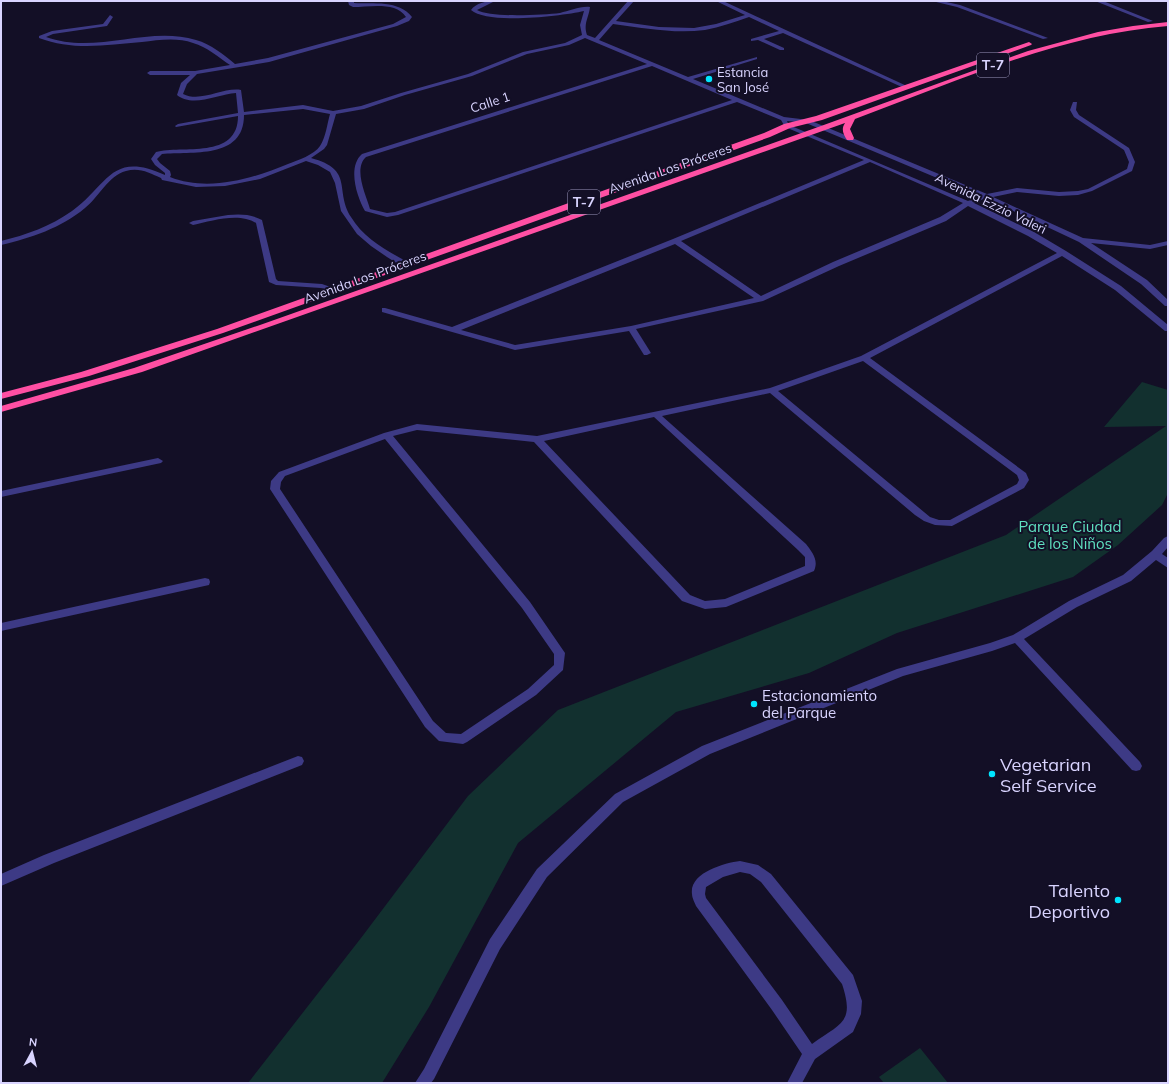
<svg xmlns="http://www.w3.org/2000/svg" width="1169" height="1084" viewBox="0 0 1169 1084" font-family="Mulish,sans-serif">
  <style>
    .green { fill: #12302f }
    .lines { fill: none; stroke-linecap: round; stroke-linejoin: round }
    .minor { fill: #3d3a85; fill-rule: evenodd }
    .highway { fill: #ff4fa3; fill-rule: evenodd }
    .poi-dot { fill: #00e5ff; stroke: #130f26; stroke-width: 1.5 }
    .labels { text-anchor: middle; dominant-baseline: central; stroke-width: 4; stroke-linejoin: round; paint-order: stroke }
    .far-poi-label { font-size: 13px; fill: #d9d4ff; stroke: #130f26; text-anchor: start }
    .far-street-label { font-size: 13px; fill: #d9d4ff; stroke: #130f26 }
    .shield { fill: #130f26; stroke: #9e99be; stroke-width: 1 }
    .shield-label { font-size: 14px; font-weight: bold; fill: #d9d4ff }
    .park-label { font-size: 15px; fill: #5fe0c0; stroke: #130f26 }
    .poi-label { font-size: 15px; fill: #d9d4ff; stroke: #130f26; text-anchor: start }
    .near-poi-label { font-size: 18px; fill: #d9d4ff; stroke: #130f26; text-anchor: start }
  </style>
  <rect width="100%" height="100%" fill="#130f26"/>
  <g class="green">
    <polygon points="1142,382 1168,390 1168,493 1162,505 1118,545 1073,577 897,633 809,673 676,712 518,843 429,1007 382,1083 248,1083 361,938 468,796 558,710 1006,535 1166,426 1104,427"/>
    <polygon points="920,1048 948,1083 884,1083 879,1077"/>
  </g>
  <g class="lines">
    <g class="minor">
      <path d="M348,1H354V3C373,4 399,0 412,17L409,21L397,26L269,62L197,74L187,84L183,94C201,103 223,87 241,90L244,112L303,105L333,111L361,106L401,93L468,74L523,52L565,43L582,35L580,25L584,11C562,16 488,25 471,10C476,3 486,1 495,1L477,10C491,18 542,15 560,13C569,11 580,6 590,7C589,17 583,24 587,35L595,38L628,1H634L616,21L659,27L694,28L716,24L745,15L716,1H723L909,87L904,88L783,33L764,39L784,48V50H780L758,40L751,41V39L779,31L749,17C735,22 720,27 705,30C674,34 644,28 613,24L599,40L688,77L757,57V59L693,79L784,117L809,120L987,194L1017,188L1059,192L1078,191L1088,189L1127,169L1129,162L1124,150L1074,117L1070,110L1073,102H1077L1076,110L1079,115L1129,148L1135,162L1132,171L1092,191L1078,195L1059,196L1017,192L993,197L1083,238L1150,245L1168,241V245L1150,249L1091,243L1147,280L1168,300V306H1165L1141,284L1079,242L986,198L974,203L1034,232L1066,251L1121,286L1168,325V331H1165L1115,290L1062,256L870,358L1026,473L1029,480L1024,488L952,526L935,525L924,521L915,515L770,393L662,416L806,544C812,552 819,560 814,571L726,607L705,609L682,601L534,442L417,430L393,436L530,602L565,653L563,670L536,695L467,742L463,744L439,741L425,727L270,489L271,481L279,472L384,433L417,424L537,436L770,388L861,356L1057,253L1028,236L968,206L946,221L839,266L763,301L636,329L651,353L647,355H644L629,331L515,350L382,312V308H385L452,327L673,239L864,160L785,127L781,120L737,102L398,215L387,217L365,211C357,197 347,167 362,154L647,64L585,38L569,45L527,54L472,76L405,95L364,109L336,114L327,145L324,149L311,158C355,170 334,190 351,217C364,239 388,251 409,263V267H403L387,257L371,246L357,234L341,211L335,183L330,172L318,165L306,161L260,179L225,186L196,187L162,180L161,178C150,173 139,167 126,171C108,176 99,197 85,208C61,228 31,238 1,245V241C26,235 51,226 72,211C108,185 111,150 165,175V173L155,165L151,159L156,152C182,145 238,160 238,116L176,127L175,126L178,124L238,113L236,93C218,94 193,108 177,95L181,83L190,75H150L147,73L150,71H195L230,65C218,57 207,47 193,43C177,37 158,40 142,42C107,45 73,51 39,38V36L52,31L103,24L110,15L113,17L107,26L53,34L46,37C96,55 148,25 196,40C211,44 224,55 235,64L268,58L393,24L406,17C396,1 369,7 353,7L349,5ZM652,66L732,100L395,212L387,213L370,209C366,195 353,169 366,157ZM303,109L330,114C327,124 326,137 320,146C314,155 298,160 288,164C252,179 208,192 170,177L171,175L170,171L160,163L157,159L162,154C191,151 244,160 244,115ZM787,121L806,123L980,196L968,201L789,125ZM870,162L963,203L940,217L833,262L761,296L681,241ZM675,244L754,298L631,326L515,345L461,330ZM863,361L1017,475L1019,480L1017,484L950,520H939L930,517L778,391ZM654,417L798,550L805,557V566L725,599L705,601L690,595L544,441ZM385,439L522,608L554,654V665L528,689L461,734L446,733L433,721L280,489L281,482L285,476Z"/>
      <polygon points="932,1 942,1 960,5 1048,38 1043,39 957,7"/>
      <polygon points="1095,1 1103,1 1153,21 1148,22"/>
      <path d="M228,215C240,214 251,214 262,220L276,279L278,281L322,284L339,290L335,292L321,288L276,285L269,282L256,223C239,212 211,221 193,225L189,223L193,221Z"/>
      <polygon points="158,458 163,461 161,463 1,497 1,491"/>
      <polygon points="1168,536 1168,547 1162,554 1168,558 1168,568 1156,560 1131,581 1077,607 1024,639 1140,762 1142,766 1140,770 1136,771 1132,770 1015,643 992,651 903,676 710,754 623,802 547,877 500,949 434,1079 431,1083 415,1083 424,1069 490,939 537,869 615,794 702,746 897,669 990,643 1013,635 1069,601 1123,575 1152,551 1164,538"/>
      <polygon points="205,578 209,579 210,582 209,585 1,631 1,623"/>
      <polygon points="298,756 302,757 304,761 302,765 54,863 1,886 1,874 44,855"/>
      <path d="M740,861L758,865L771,874L853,975L862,1001L861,1014L853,1032L815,1059L802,1083H787L802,1054L772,1010L696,906C695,903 692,898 692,894C689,873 724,863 740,861ZM740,872L750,874L761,882L842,984C855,1023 841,1023 812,1044L782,1000L706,898L705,894L706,887L723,877Z"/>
    </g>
    <g class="highway">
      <path d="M1168,22V26C1058,35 957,81 855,119L850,129L854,138L853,140H847C843,134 841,129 845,123L142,372L1,412V406L134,368L260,325L821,126L1028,51L1098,32L1133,26Z"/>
      <polygon points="1029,42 1032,44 1031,45 822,120 790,128 770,137 223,333 89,376 1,399 1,393 81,372 217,329 764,133 784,124 816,116"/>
    </g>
  </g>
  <g class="poi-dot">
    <circle cx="709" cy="79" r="4"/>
    <circle cx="754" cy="704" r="4"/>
    <circle cx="992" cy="774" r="4"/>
    <circle cx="1118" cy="900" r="4"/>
  </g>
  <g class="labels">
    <g class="far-poi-label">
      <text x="717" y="72">Estancia<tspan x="717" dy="15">San José</tspan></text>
    </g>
    <g class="far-street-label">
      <text transform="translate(490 102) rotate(-18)">Calle 1</text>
      <text transform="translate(670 168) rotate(-19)">Avenida Los Próceres</text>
      <text transform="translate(991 203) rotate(26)">Avenida Ezzio Valeri</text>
      <text transform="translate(365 277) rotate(-20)">Avenida Los Próceres</text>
    </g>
    <g class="shield">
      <rect x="977" y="53" width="32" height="24" rx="3"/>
      <rect x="568" y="190" width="32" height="24" rx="3"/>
    </g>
    <g class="shield-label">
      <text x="993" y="65">T-7</text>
      <text x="584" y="202">T-7</text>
    </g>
    <g class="park-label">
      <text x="1070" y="526">Parque Ciudad<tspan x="1070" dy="17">de los Niños</tspan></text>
    </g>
    <g class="poi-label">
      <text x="762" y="695">Estacionamiento<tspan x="762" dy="17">del Parque</tspan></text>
    </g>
    <g class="near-poi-label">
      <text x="1000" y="764">Vegetarian<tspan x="1000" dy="21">Self Service</tspan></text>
      <text x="1110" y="890" text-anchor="end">Talento<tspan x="1110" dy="21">Deportivo</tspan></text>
    </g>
  </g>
  <rect width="1169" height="1084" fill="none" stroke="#d9d4ff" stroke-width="4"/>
  <g transform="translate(32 1052) rotate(7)" stroke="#130f26" stroke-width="3" paint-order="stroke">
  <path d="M0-3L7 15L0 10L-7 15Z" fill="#d9d4ff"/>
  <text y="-6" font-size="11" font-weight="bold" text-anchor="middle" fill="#d9d4ff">N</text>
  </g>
</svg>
